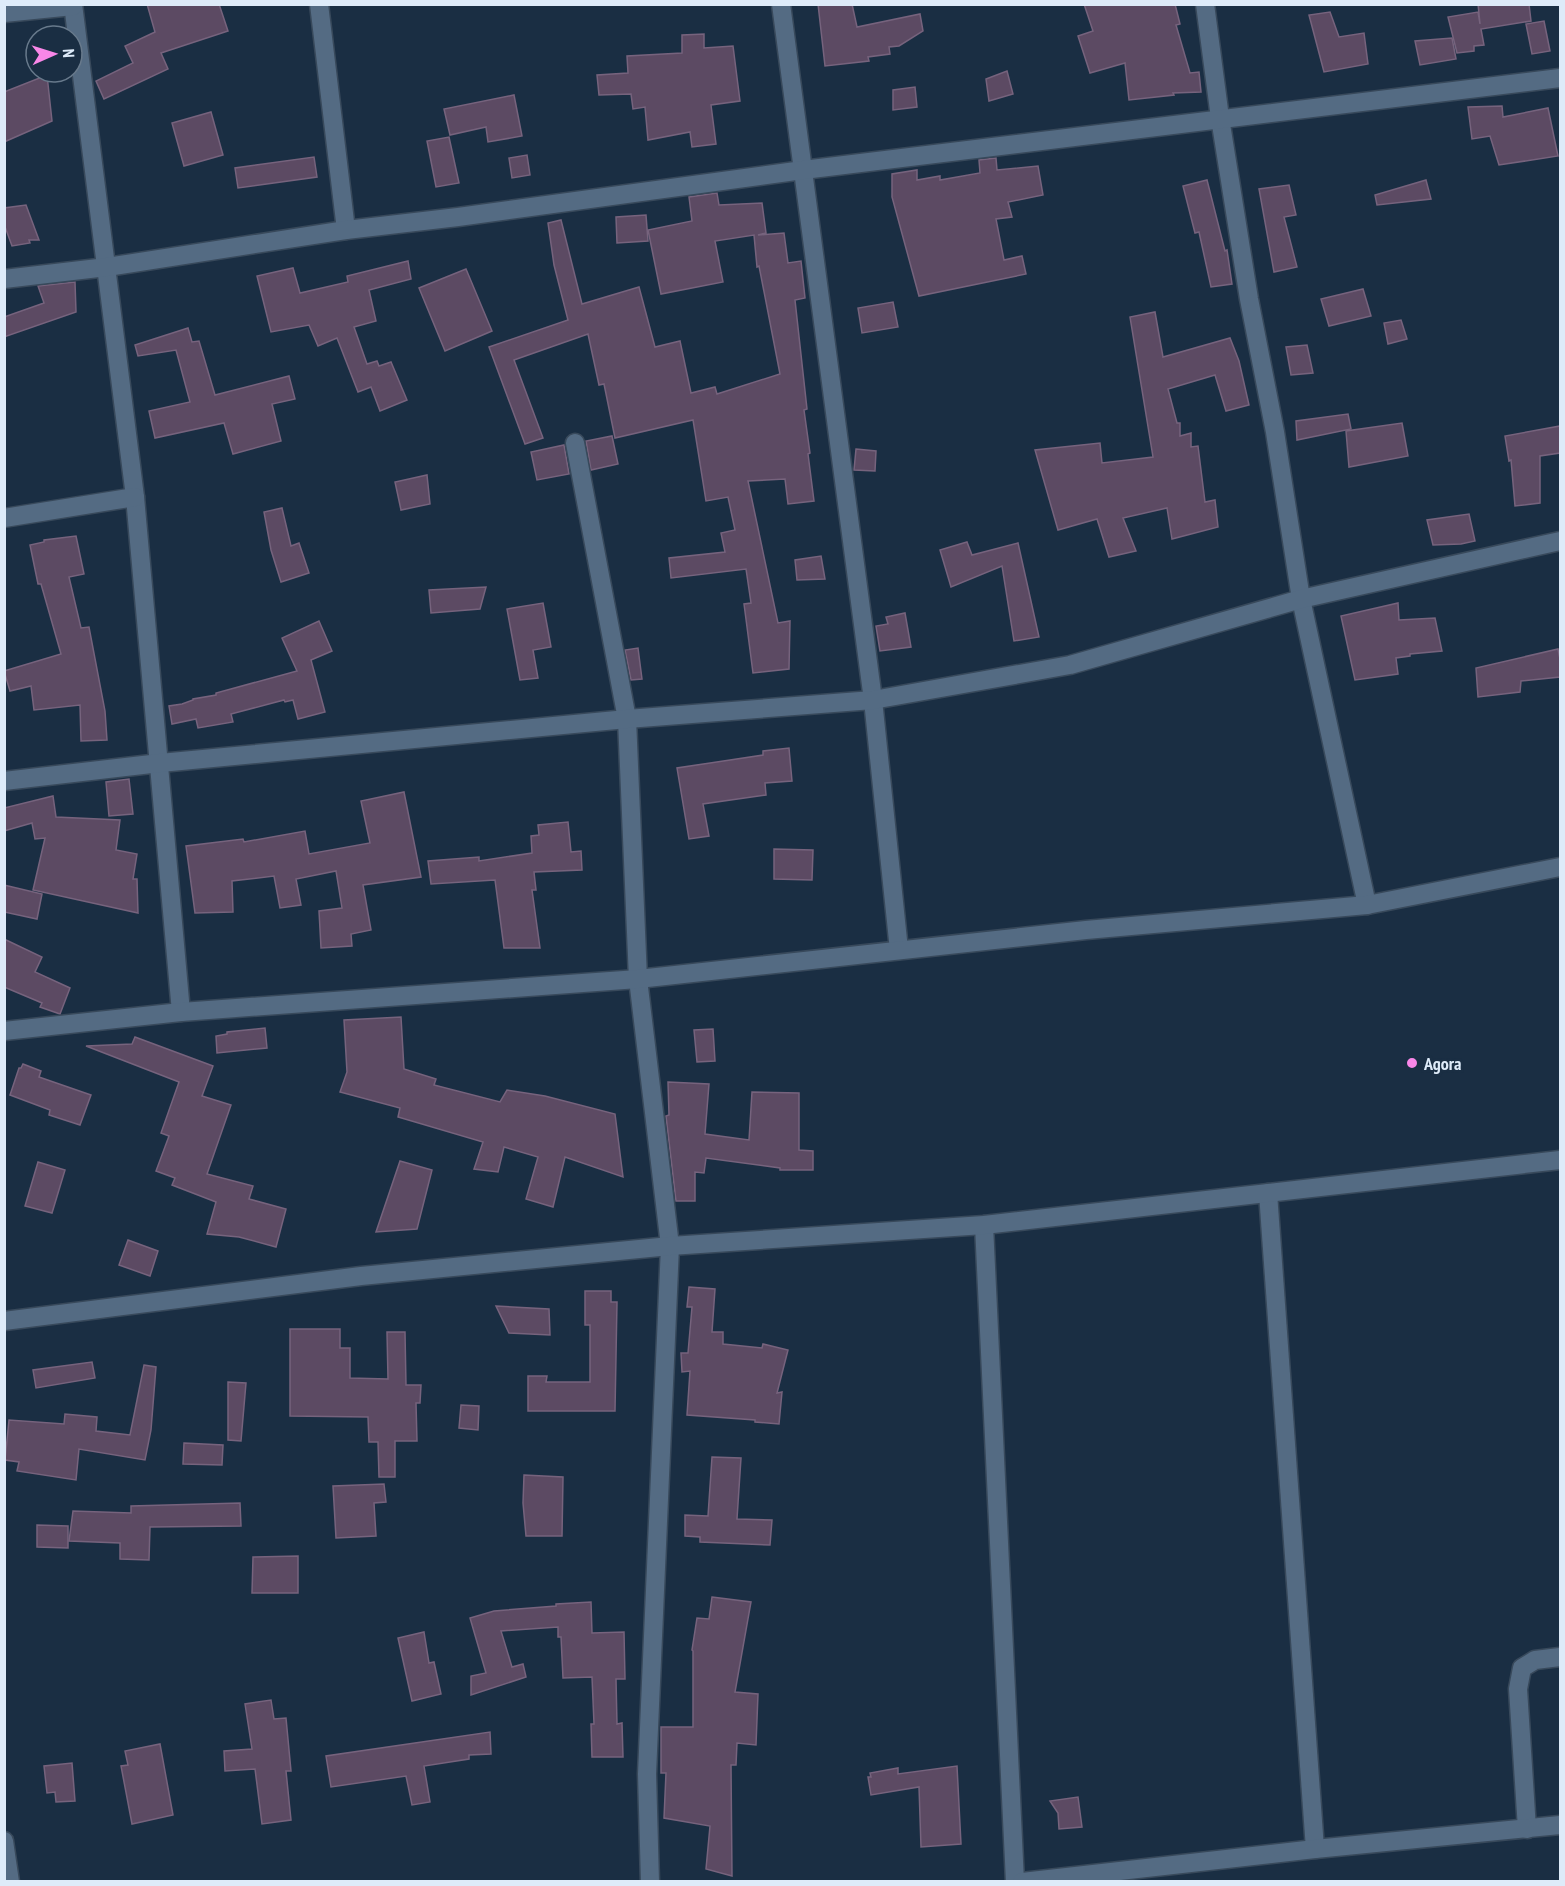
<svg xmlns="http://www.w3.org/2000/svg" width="1565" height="1886" viewBox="0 0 1565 1886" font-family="'PT Sans Narrow',sans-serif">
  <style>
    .building { fill: #5c4a63; stroke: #76637d; stroke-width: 1.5 }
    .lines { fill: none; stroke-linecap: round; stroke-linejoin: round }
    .street-casing { stroke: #38495b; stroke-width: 21 }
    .street { stroke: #546b83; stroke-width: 18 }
    .poi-dot { fill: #f987e8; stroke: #1a2e43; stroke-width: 2 }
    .labels { text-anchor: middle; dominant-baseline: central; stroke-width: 6; stroke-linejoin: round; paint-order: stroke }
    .poi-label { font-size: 18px; font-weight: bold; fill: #deebf9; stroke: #1a2e43; text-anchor: start }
  </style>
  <rect width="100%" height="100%" fill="#1a2e43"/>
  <g class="building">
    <polygon points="147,4 219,4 228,31 161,53 168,69 104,99 96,81 133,63 125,46 155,32"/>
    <polygon points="818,4 852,4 857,27 920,14 923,31 899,46 889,47 890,54 868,57 869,61 825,66"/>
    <polygon points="1084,4 1175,4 1180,24 1176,25 1190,73 1199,72 1201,92 1173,93 1174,95 1129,100 1125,63 1090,73 1078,36 1093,31"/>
    <polygon points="1478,4 1529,4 1531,21 1481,29 1484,45 1474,46 1474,51 1457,53 1448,17 1478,12 1480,24"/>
    <polygon points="1330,12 1339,37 1364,33 1368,64 1324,72 1309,15"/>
    <polygon points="1544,21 1550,51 1532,54 1526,24"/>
    <polygon points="704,34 704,48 733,46 740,101 711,105 716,144 692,147 690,132 648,140 645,107 633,109 631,94 599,95 597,75 628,73 627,56 682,53 682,35"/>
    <polygon points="1452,38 1456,59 1420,65 1415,41"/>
    <polygon points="1007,71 1013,94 989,101 986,79"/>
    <polygon points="47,75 52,121 4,142 4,92"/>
    <polygon points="915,87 917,107 893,110 893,90"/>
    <polygon points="514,95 522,136 488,142 486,127 450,135 444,109"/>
    <polygon points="1502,106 1503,117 1548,108 1558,156 1499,165 1490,136 1472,139 1468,107"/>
    <polygon points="211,112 223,155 184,166 172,123"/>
    <polygon points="449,137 459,183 436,187 427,141"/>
    <polygon points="527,155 530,175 512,178 509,158"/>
    <polygon points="314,157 317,177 238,188 235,168"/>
    <polygon points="996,158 997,170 1038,166 1043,195 1008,202 1012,217 996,219 1004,260 1022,256 1026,274 919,296 892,197 892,174 917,170 917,180 940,176 940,180 980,173 979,160"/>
    <polygon points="1207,180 1225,251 1227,250 1232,284 1211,287 1199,232 1195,233 1183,186"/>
    <polygon points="1426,180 1431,199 1377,205 1375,195"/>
    <polygon points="1289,185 1296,215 1284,217 1297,267 1274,272 1259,189"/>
    <polygon points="717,193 719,205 762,203 766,233 758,235 784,233 788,263 801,261 805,298 795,300 807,409 804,410 810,453 808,454 814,501 788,504 785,479 748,481 778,623 790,621 789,669 753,673 744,604 751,603 746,569 671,578 669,558 725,552 721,533 735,530 728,497 706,501 693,420 615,438 604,384 599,385 588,334 514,360 543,438 525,444 489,347 568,320 554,265 548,223 561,220 582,304 639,287 655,347 680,341 691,393 715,387 717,394 780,374 759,266 757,267 754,235 715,241 723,282 661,294 648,230 692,221 689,197"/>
    <polygon points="26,205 39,240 29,240 30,243 12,246 4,224 4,208"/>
    <polygon points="646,215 648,241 617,243 616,217"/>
    <polygon points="408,261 411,279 369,290 376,321 354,327 367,364 377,361 379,366 391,362 407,400 380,411 371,387 358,392 337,338 318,346 309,325 271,332 257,276 293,268 300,293 348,282 347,276"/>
    <polygon points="466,269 492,331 445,351 419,288"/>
    <polygon points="75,282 76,312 4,337 4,317 44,303 38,286"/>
    <polygon points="1363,289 1371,316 1329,326 1321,299"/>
    <polygon points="893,302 898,327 862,333 858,308"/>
    <polygon points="1155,312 1163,357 1230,338 1239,361 1249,405 1226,411 1215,375 1168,389 1177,423 1180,423 1180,436 1191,433 1191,447 1198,446 1205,502 1215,500 1218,527 1172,539 1167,508 1123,518 1136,551 1109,557 1097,519 1058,530 1035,450 1100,443 1102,463 1153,457 1130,317"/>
    <polygon points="1401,320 1407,339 1388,344 1384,323"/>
    <polygon points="188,328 192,342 199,341 215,395 289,376 295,399 272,404 281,441 233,454 224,423 155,438 149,411 190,402 176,350 138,356 135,345"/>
    <polygon points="1307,345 1313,373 1291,375 1286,347"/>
    <polygon points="1348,414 1351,429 1297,440 1296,421"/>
    <polygon points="1402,423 1408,456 1349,467 1346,431"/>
    <polygon points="1560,426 1560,453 1540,456 1540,503 1515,506 1511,460 1509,461 1505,436"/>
    <polygon points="612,436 618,464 591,470 586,441"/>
    <polygon points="564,445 569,474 537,480 531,452"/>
    <polygon points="856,449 876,451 875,471 854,470"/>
    <polygon points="427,475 430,504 401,510 395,482"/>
    <polygon points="282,508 291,546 299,543 309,573 281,582 271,550 264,512"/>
    <polygon points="1469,514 1475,541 1461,544 1433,545 1427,520"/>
    <polygon points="76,536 84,574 69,577 81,628 89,627 105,711 107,740 81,741 80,705 34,710 31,686 10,691 4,671 61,654 41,584 38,584 30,545 44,542 44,540"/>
    <polygon points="967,542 972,555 1018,543 1039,637 1014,641 1002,566 951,587 940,550"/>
    <polygon points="821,556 825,579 797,580 795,560"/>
    <polygon points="486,587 480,609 431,613 429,590"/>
    <polygon points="543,603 551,647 533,650 538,678 520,680 507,609"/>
    <polygon points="1398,603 1399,620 1435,618 1442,651 1410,654 1410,656 1396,658 1398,674 1355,680 1341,616"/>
    <polygon points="905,613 911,647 880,651 876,626 888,624 886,617"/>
    <polygon points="319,621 332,651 311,660 325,712 298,719 293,700 285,702 284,700 231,714 233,722 198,728 196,719 172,724 169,706 182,704 193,700 193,699 216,695 216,693 297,671 282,638"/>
    <polygon points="638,648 642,679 631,680 625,650"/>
    <polygon points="1558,649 1560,659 1560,677 1521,681 1520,692 1478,697 1476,668"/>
    <polygon points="789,748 792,781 765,783 766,795 703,804 709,836 689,839 677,768 763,755 763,751"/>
    <polygon points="129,779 133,814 109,816 106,782"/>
    <polygon points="404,792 421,877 363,885 371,930 351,934 352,946 321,948 319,911 342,908 336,871 296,879 301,905 280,908 274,876 232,881 233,912 195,913 186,846 243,839 244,842 305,831 309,854 370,843 361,801"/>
    <polygon points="53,796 56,817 120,820 116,850 137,854 133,879 137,879 138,913 33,890 45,838 35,839 32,823 4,831 4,808"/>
    <polygon points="568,822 571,852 581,851 582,870 534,872 536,890 532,890 540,948 504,948 495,880 431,884 428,861 479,857 479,861 532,853 531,836 539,835 538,825"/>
    <polygon points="774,849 813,850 812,880 774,879"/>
    <polygon points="4,885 42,894 37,919 4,912"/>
    <polygon points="4,939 42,957 35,972 70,988 60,1014 40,1007 42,1003 4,987"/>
    <polygon points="401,1017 404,1069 436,1079 434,1085 500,1102 507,1090 545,1096 615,1114 623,1177 565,1157 553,1207 526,1199 538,1157 504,1147 498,1172 474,1169 483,1142 398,1117 400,1108 340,1092 347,1072 344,1020"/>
    <polygon points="265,1028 267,1048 217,1053 216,1036 227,1034 227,1032"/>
    <polygon points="713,1029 715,1061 697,1062 694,1030"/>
    <polygon points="135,1037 213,1066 202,1096 231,1105 207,1174 253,1186 249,1199 286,1209 276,1247 239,1237 207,1234 216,1202 172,1185 175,1178 156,1171 169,1136 161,1133 179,1082 86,1046 132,1044"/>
    <polygon points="23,1064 41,1071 39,1077 91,1095 80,1125 49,1115 50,1110 10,1095 19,1068 21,1068"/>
    <polygon points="668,1082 709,1084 705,1134 749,1140 752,1092 799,1093 799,1150 813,1151 813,1170 780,1170 780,1168 706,1158 704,1173 695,1172 695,1201 676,1201 666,1116 669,1115"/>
    <polygon points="400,1161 432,1170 417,1229 376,1232"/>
    <polygon points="38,1162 65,1170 52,1213 25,1206"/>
    <polygon points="128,1240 158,1251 150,1276 119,1265"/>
    <polygon points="689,1287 715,1289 712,1332 723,1332 723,1344 762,1348 763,1344 788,1350 777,1393 782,1392 779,1424 755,1422 755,1420 687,1415 690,1371 682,1372 681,1353 688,1353 692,1307 687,1307"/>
    <polygon points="585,1291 611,1291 611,1302 617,1302 615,1411 528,1411 528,1376 547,1376 546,1382 590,1382 590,1325 585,1325"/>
    <polygon points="496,1306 549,1309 550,1335 509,1333"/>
    <polygon points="290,1329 340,1329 340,1348 350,1348 350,1378 388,1379 387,1332 405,1332 406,1385 421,1385 420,1403 416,1403 417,1441 395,1441 395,1477 379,1477 378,1442 369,1442 368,1417 290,1416"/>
    <polygon points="92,1362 95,1378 36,1388 33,1370"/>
    <polygon points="144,1365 156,1367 151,1430 145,1460 79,1449 76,1480 17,1471 19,1462 5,1460 9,1420 64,1424 65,1414 97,1417 96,1431 130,1435"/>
    <polygon points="228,1382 246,1383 241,1441 228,1440"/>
    <polygon points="461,1405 479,1406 478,1430 459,1428"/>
    <polygon points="184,1443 223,1445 222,1465 183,1464"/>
    <polygon points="712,1457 741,1458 737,1519 772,1520 770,1545 700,1542 700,1537 685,1536 685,1515 708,1516"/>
    <polygon points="524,1475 563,1477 562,1536 526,1536 523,1503"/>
    <polygon points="384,1484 386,1502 374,1503 376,1536 336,1538 333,1486"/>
    <polygon points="240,1503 241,1526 150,1527 149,1560 120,1559 120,1543 69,1541 73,1511 131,1513 131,1506"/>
    <polygon points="37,1525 68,1526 68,1548 37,1547"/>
    <polygon points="298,1556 298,1593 252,1593 253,1557"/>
    <polygon points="712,1597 751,1602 735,1692 758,1694 756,1745 737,1743 736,1765 731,1765 732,1876 706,1869 710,1826 664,1818 666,1773 661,1773 661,1727 693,1727 693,1651 692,1650 697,1618 709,1619"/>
    <polygon points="591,1602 592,1633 624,1632 625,1679 616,1679 617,1724 622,1723 623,1757 592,1757 591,1724 594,1724 592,1677 563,1678 561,1637 558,1637 558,1627 501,1631 512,1667 523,1664 526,1677 471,1695 471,1676 486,1673 470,1618 494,1611 556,1606 556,1604"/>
    <polygon points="424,1632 429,1663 434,1662 441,1694 412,1701 398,1638"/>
    <polygon points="271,1700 274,1719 286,1718 291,1771 286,1771 291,1820 262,1824 255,1769 225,1771 224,1751 252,1749 245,1704"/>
    <polygon points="490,1732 491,1754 469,1755 469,1759 424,1766 430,1802 412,1805 406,1776 331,1787 326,1756"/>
    <polygon points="160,1744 173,1815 132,1824 121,1766 128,1765 125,1751"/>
    <polygon points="72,1763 75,1801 56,1802 55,1792 47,1793 44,1766"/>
    <polygon points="957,1766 961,1844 921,1847 919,1787 871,1795 868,1777 871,1777 870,1773 898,1768 898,1774"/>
    <polygon points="1078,1797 1082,1827 1059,1829 1058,1813 1050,1801"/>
  </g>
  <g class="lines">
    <defs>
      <g id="street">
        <polyline points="73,4 135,497 181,1012"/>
        <polyline points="319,4 346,230"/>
        <polyline points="781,4 873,700 899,950"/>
        <polyline points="1205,4 1220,118 1249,299 1275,432 1301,599 1367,905"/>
        <polyline points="4,13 73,6"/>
        <polyline points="4,279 107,267 346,230 458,217 803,170 1560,78"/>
        <polyline points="575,443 627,719 638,979 670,1246 647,1774 650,1882"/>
        <polyline points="4,518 135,497"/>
        <polyline points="4,781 160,763 627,719 873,700 1070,665 1301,599 1560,541"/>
        <polyline points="4,1031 181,1012 638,979 1086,930 1367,905 1560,867"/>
        <polyline points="1268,1193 1315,1849"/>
        <polyline points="984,1225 1015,1882"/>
        <polyline points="4,1321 361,1276 670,1246 984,1225 1560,1160"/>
        <polyline points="1527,1829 1518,1689 1522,1668 1535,1660 1560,1657"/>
        <polyline points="4,1841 10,1882"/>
        <polyline points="1022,1882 1315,1849 1560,1825"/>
      </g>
    </defs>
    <use href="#street" class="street-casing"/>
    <use href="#street" class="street"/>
  </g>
  <circle class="poi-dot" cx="1412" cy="1063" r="6"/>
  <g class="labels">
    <g class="poi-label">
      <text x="1424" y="1063">Agora</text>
    </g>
  </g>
  <rect width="1565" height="1886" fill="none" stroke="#deebf9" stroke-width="12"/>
  <g transform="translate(54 54) rotate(87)"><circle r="28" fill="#1a2e43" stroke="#687a8c" stroke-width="1.5"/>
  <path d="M0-4.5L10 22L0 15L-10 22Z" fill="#f987e8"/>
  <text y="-9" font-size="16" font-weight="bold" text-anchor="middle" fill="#deebf9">N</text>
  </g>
</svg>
